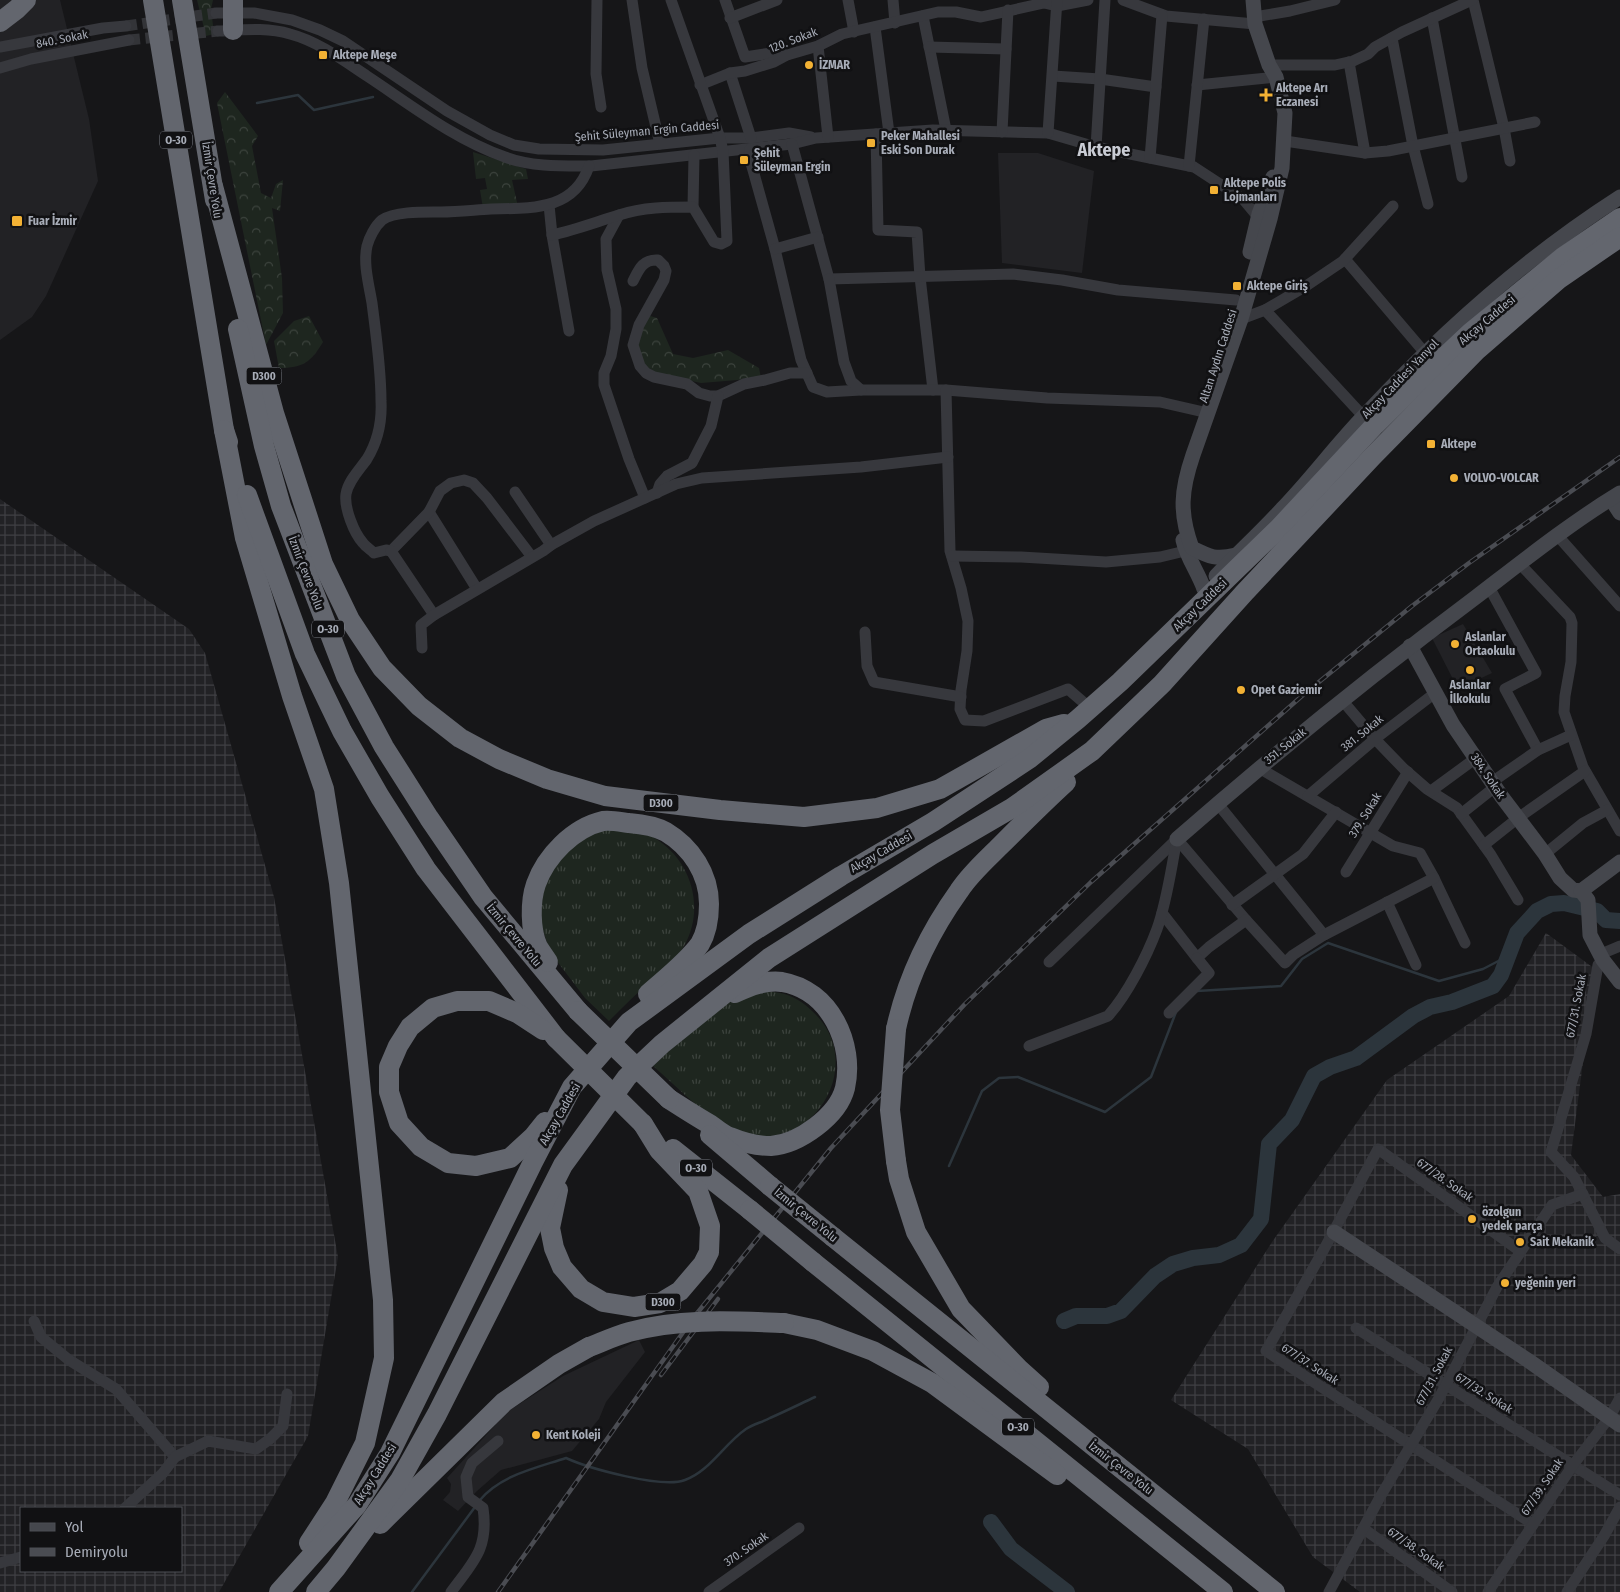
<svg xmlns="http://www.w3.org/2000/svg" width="1620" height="1592" viewBox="0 0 1620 1592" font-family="'Fira Sans Condensed',sans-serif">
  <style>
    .built { fill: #222225 }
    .industrial { fill: url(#industrial-grid); fill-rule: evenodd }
    .grass { fill: url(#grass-tufts) }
    .forest { fill: url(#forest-crowns) }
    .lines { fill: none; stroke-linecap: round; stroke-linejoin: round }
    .stream { stroke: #2c353c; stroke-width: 2.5 }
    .river { stroke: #2c353c; stroke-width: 16 }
    .street-tunnel { stroke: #333438; stroke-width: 11; stroke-dasharray: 11 5.5; stroke-linecap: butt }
    .street { stroke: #37383d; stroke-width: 11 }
    .secondary { stroke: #45474d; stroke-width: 15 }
    .highway { stroke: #63666e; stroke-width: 20 }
    .rail-casing { stroke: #4a4c52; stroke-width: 4.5 }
    .rail { stroke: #111113; stroke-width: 2.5; stroke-dasharray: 8; stroke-linecap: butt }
    .highway-bridge { stroke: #63666e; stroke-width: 20 }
    .poi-dot { fill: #f2b134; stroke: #111113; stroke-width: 2 }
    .labels { text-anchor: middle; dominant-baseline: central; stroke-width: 5; stroke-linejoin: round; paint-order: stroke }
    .shield { fill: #111113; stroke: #7b7e86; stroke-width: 1 }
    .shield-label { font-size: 11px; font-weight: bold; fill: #a8adb8 }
    .street-label { font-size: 12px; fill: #a8adb8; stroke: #111113 }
    .poi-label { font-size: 12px; font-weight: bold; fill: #a8adb8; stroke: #111113; text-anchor: start }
    .district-label { font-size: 18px; font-weight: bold; fill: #c9ccd4; stroke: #111113 }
  </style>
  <defs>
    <pattern id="industrial-grid" width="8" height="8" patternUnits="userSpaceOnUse" patternTransform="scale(1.25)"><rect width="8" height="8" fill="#222225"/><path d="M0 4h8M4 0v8" fill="none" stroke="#3f3f43"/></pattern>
    <pattern id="grass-tufts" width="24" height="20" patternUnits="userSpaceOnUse" patternTransform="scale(1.25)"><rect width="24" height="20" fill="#1e261f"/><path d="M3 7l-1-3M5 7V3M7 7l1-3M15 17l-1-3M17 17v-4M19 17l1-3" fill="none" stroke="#3c433d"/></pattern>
    <pattern id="forest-crowns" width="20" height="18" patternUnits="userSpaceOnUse" patternTransform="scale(1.25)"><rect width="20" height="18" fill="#1e261f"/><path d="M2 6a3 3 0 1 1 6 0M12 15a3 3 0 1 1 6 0" fill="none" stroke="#3c433d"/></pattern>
  </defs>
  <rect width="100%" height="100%" fill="#161618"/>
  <g class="built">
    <polygon points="0,0 60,0 89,119 98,181 46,296 32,317 0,340"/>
    <polygon points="998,153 1038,153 1094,171 1082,273 1002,263"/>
    <polygon points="1463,624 1492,673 1458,689 1432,638"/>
    <polygon points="639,1340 645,1352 606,1402 599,1419 572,1451 501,1470 477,1491 458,1511 443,1500 450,1492 451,1484 447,1478 507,1412 563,1376"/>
  </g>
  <g class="industrial">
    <path d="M0,499L189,629L205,653L274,897L338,1257L308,1436L219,1592H0ZM21,1508H181V1571H21Z"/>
    <polygon points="1546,933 1595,969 1571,1155 1603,1197 1620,1194 1620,1592 1360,1592 1313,1557 1248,1449 1171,1400 1272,1242 1387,1080 1509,996"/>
  </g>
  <g class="grass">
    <path d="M628,829C636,832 646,833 653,837C691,859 706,907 684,946C677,960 661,971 650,981C636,994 622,1008 609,1021L585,998L550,952L542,927L540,902L545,877L578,839L602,830Z"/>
    <path d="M757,991C764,992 772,991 780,993C792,995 804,1003 812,1011C867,1060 818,1150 747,1135C716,1129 678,1087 653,1066L664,1054L734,997Z"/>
  </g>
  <g class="forest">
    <polygon points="197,0 213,0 211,9 214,34 206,36"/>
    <polygon points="225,92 258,136 252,146 261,193 271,198 276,184 283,180 280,211 272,208 282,278 283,313 266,345 217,103"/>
    <polygon points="473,152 526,169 528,179 512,180 518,207 483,208 480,190 487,189 485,178 476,179"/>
    <polygon points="647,315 657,318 673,354 693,358 728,350 759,368 761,378 701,383 646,371 636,344"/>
    <path d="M309,316L323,342C311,362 303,368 279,368L274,341L294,321Z"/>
  </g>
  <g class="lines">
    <g class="stream">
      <polyline points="257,103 298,95 314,110 373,97"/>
      <polyline points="1197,991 1281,986 1302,959 1328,943 1439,981 1483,969 1508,956"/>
      <polyline points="949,1166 982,1091 999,1078 1018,1077 1105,1112 1151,1077 1176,1012"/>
      <path d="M480,1500C501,1475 536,1468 566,1458C588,1468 662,1489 685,1480C710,1471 724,1444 746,1429C753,1424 763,1422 770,1418C786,1411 800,1404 815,1397"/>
      <polyline points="412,1592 475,1507"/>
    </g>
    <g class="river">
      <polyline points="1064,1321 1076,1316 1107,1316 1121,1311 1155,1276 1173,1264 1193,1258 1219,1255 1241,1245 1261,1219 1269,1144 1292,1120 1314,1076 1330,1067 1356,1058 1413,1016 1430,1007 1452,1002 1493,986 1501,975 1517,933 1537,911 1551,904 1564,903 1597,911 1606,920 1620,921"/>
      <polyline points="991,1522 1011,1549 1067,1592"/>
    </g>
    <g class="street-tunnel">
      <polyline points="126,26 216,13"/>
      <polyline points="129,40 218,31"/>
    </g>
    <g class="street">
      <polyline points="597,0 596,74 601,107"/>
      <polyline points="632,0 642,68 660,144"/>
      <polyline points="725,0 745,57 771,53 787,55"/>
      <polyline points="848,0 854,32"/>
      <polyline points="893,0 895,23"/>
      <polyline points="1123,0 1166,16 1255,24"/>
      <polyline points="1473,0 1504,128 1510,161"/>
      <polyline points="216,13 254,13 292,20 320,30 343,41 447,111 490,135 514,145 539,149 603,150 720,138 751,138 789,133 811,137"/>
      <polyline points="923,16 946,130"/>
      <polyline points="1254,17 1290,11 1335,0"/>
      <polyline points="730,18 777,0"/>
      <polyline points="1432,18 1462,177"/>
      <polyline points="875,27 889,133"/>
      <path d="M218,31C242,30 266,27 290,34C317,41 343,60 367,76C411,105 454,139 505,157C531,167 563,166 591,166L792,144L816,138L933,130L1048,133L1096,147L1194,167L1243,199L1258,217L1264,220"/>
      <polyline points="1392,38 1413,146 1428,204"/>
      <polyline points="818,46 828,137"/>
      <polyline points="0,47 103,28 126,26"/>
      <polyline points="929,47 1006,49"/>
      <polyline points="1349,62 1365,153"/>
      <polyline points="1269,65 1335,65 1353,61 1368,54 1375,47 1402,32 1472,0"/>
      <polyline points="0,68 31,59 129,40"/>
      <polyline points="730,73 751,138"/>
      <polyline points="1053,76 1100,79 1156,87"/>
      <polyline points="700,85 730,73 745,71 774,62 787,55 818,46 842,34 938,12 956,12 981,17 1044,3 1057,6 1088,0"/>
      <polyline points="1197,85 1276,77"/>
      <polyline points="1002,132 1008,10"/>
      <polyline points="1048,133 1057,0"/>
      <polyline points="876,134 878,230 917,232 920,277 933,390"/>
      <polyline points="1285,141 1365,153 1388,151 1535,122"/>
      <polyline points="792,144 829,279 1013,274 1062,280 1118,290 1236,300"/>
      <polyline points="1096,147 1105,0"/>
      <polyline points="750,149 751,163 775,249 801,360 813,387 827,392 861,390 946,390 1047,398 1160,402 1208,413"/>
      <polyline points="1150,158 1162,15"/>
      <polyline points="1189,166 1204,19"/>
      <polyline points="549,205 552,235 569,331"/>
      <polyline points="693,207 694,155"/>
      <polyline points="619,215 606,239 607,270 616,309 616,329 611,356 604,373 604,385 629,459 645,498"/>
      <path d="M552,235C575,230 596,222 619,215C643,207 668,207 693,207L714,242L721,244L727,241L723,151L720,138L671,0"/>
      <polyline points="775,249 818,237"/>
      <polyline points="1345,259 1425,353"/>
      <polyline points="829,279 844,362 851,381 861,390"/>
      <path d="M633,281C639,269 643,259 658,260L664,266L666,271L664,280L639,325L633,345L640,366L646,373L654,377L687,384L699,393L710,396H718L744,384L765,380L790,373H807"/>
      <polyline points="1265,310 1363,416"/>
      <polyline points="1241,319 1265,310 1306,286 1343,261 1393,206"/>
      <polyline points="946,390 950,551 961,588 968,621 967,651 961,690 960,709 965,720 984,721 1068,689 1090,708"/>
      <polyline points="515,492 551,545"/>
      <polyline points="657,493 660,484 667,476 692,463 711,426 718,396"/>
      <polyline points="429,512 477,589"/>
      <polyline points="1557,535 1620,606"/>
      <path d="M391,551L386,550L374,553C371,550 366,547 363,543C354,533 344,508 346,494C348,481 360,469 367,459C378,441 382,421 381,401C381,368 376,335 372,303C369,285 363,264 367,246C369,238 375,226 382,220C395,211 425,212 441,212C458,212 474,210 491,209C531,208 574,211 589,166"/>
      <polyline points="391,551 429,512 440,491 451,483 464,480 473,483 487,498 532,557"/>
      <polyline points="391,551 434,615"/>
      <polyline points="952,556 1021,557 1106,562 1160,557 1185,551"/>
      <polyline points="1520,564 1570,617 1572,623 1571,662 1565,696 1564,712 1583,767 1620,831"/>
      <polyline points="1489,587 1536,673 1505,689 1538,750"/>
      <polyline points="865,632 867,666 874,682 961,697"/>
      <polyline points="422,648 421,625 434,615 543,551 551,545 594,521 676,484 702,478 861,467 948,457"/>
      <polyline points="1342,700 1375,739 1404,769 1427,789 1457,808 1491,855 1518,900"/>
      <polyline points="1259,768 1393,846 1420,853 1434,878 1465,943"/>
      <polyline points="1492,782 1538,750 1571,735"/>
      <polyline points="1431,791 1476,758"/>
      <polyline points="1308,796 1375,739 1435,693"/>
      <polyline points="1218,804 1324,935"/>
      <polyline points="1461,814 1495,787"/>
      <polyline points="1177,839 1246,920"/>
      <polyline points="1484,845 1518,818 1585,771"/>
      <polyline points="1545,854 1583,823 1607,810"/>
      <polyline points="1346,872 1408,772"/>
      <polyline points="1387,902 1416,965"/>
      <polyline points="1232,905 1303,854 1336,812"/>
      <polyline points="1162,913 1197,958 1209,947 1246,920 1285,963 1293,955 1324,935 1434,878"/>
      <polyline points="1601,954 1620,946"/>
      <polyline points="1603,960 1598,965 1586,1034 1551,1152 1574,1177 1605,1238 1620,1249"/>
      <polyline points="1049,962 1177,839"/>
      <polyline points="1169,1013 1209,973 1197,958"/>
      <path d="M1029,1046L1108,1016C1127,995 1147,956 1157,929C1167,901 1171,869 1177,839"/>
      <polyline points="1520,1251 1378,1149 1323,1251 1266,1351 1533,1524"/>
      <polyline points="34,1321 41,1337 69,1360 116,1389 175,1457"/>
      <polyline points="1356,1328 1620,1495"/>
      <polyline points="125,1508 163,1473 175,1457 208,1441 256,1449 270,1439 283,1426 287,1394"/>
      <polyline points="1364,1529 1452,1592"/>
      <polyline points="0,1563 21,1557"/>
      <path d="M451,1592C473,1562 489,1549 483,1508L468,1497L466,1477L472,1463L498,1441"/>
      <polyline points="709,1592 799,1528"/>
      <polyline points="1329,1592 1380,1497 1439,1398 1497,1287 1552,1205 1583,1194"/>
      <polyline points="1488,1592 1573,1465 1609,1418 1620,1398"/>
      <polyline points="1567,1592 1604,1536 1620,1507"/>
    </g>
    <g class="secondary">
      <polyline points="1250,252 1259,214 1273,177"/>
      <polyline points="1611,499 1620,513"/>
      <path d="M1183,540C1187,558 1198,572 1204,589"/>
      <path d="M1236,555C1216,560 1210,557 1192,548C1179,513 1181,490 1193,455L1241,319L1270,219L1282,168L1285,113L1276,77L1269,65L1255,24L1253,0"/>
      <path d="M1216,576C1238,553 1261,532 1282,509C1311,479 1336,445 1365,415C1441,333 1525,258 1620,197"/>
      <polyline points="1410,646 1453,725 1502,797 1545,854 1560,878 1573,890 1581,891"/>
      <path d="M1177,839C1274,754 1373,674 1476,597C1523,561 1569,524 1620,493"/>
      <polyline points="1620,862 1581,891 1588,900 1590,935 1603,960 1620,982"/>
      <polyline points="1334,1232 1529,1361 1620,1425"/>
    </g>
    <g class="highway">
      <polyline points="153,0 224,430 228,442"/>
      <polyline points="182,0 215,200"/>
      <polyline points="0,22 17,9 26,0"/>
      <polyline points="233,30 233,0"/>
      <polyline points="213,186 274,413 323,564 350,620 382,668 419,706 460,738 499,759 547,779 605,796 720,810 804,817 877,808 940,789 1046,729 1064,724"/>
      <polyline points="238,329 264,446 281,506 346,676 384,747 429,818 483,897 578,1011"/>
      <polyline points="224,430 245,538 292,696 324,789 339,883 383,1300 384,1358 365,1443 335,1503 309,1543"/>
      <polyline points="247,495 305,654 342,731 380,797 426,869 556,1038"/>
      <path d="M548,962C545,957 541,952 538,947C530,930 530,901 536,884C546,856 573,828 603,821C611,820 621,822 629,823C641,824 655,826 666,832C691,847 709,874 709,904C709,917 707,932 700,944C686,963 666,978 648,994"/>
      <path d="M896,1029C907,978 929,933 959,891C970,874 986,860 1000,846C1022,824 1043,803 1066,782"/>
      <polyline points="543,1030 517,1013 489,1001 457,1001 433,1008 410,1027 398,1046 389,1067 389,1092 399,1123 421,1147 448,1163 476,1166 510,1158 533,1137 545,1122"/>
      <path d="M669,1099C683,1108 697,1117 711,1125C717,1129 723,1135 730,1137C742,1142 758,1146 771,1146C799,1144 838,1116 845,1088C855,1044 830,990 782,982C765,980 750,986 735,993"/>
      <polyline points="710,1135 770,1186"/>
      <polyline points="673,1149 750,1210"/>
      <polyline points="896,1161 899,1179 916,1232 961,1309 1019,1369 1039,1387"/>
      <polyline points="558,1190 550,1228 554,1248 562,1267 581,1289 603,1302 634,1307 660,1303 680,1291 703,1264 709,1252 710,1226 698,1191 659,1150 643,1124"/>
      <polyline points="833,1237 1275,1592"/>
      <polyline points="813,1262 1223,1592"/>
      <polyline points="784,1323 817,1330 873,1351 932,1383 1057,1475"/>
      <polyline points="380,1524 504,1402 559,1364 589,1347"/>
      <polyline points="279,1592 357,1505 390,1453 532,1164 572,1087 629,1022 749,934 841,876 933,822 1029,759 1078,719 1120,682 1278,529 1375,425 1437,364 1470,333 1563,257 1620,218"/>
      <polyline points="316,1592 336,1568 400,1480 437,1414 563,1165 627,1077 662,1044 769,958 933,854 1012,808 1092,751 1162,684 1245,592 1372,457 1476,351 1559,279 1620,237"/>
    </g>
    <defs>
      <g id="rail">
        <polyline points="661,1375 718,1299"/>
        <polyline points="498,1592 694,1317 831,1148 965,1004 1091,882 1303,695 1412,606 1469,563 1620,457"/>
      </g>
    </defs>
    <use href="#rail" class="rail-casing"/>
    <use href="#rail" class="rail"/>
    <g class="highway-bridge">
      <polyline points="578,1011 669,1099"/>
      <polyline points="556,1038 643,1124"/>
      <polyline points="896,1161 890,1110 896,1029"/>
      <polyline points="770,1186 833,1237"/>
      <polyline points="750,1210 813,1262"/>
      <path d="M589,1347C602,1342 615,1336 629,1332C679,1318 732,1321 784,1323"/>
    </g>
  </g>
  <g class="poi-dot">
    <rect x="318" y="50" width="10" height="10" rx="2.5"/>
    <circle cx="809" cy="65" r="5"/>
    <path d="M1263.5 87.5h5v5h5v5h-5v5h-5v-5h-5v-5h5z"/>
    <rect x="866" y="138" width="10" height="10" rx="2.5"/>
    <rect x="739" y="155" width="10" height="10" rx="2.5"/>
    <rect x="1209" y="185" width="10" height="10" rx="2.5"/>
    <rect x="11" y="215" width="12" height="12" rx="2.5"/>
    <rect x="1232" y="281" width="10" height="10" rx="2.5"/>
    <rect x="1426" y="439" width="10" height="10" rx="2.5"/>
    <circle cx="1454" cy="478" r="5"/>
    <circle cx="1455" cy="644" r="5"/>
    <circle cx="1470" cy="670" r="5"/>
    <circle cx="1241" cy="690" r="5"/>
    <circle cx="1472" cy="1219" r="5"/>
    <circle cx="1520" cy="1242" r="5"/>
    <circle cx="1505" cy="1283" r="5"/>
    <circle cx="536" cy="1435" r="5"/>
  </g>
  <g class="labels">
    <g class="shield">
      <rect x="160" y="131.5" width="32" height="17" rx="4"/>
      <rect x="246.5" y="367.5" width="35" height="17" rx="4"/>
      <rect x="312" y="620.5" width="32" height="17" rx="4"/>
      <rect x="643.5" y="794.5" width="35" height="17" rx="4"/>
      <rect x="680" y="1159.5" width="32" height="17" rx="4"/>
      <rect x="645.5" y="1293.5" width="35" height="17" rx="4"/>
      <rect x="1002" y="1418.5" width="32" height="17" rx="4"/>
    </g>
    <g class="shield-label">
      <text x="176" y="140">O-30</text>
      <text x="264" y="376">D300</text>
      <text x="328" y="629">O-30</text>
      <text x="661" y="803">D300</text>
      <text x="696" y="1168">O-30</text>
      <text x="663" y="1302">D300</text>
      <text x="1018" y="1427">O-30</text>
    </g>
    <g class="street-label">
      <text transform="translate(62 39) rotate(-11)">840. Sokak</text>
      <text transform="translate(793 40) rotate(-21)">120. Sokak</text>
      <text transform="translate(647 131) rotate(-5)">Şehit Süleyman Ergin Caddesi</text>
      <text transform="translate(212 180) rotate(81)">İzmir Çevre Yolu</text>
      <text transform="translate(1487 320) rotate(-40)">Akçay Caddesi</text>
      <text transform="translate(1218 356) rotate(-72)">Altan Aydın Caddesi</text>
      <text transform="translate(1400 379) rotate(-46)">Akçay Caddesi Yanyol</text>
      <text transform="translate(306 573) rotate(69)">İzmir Çevre Yolu</text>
      <text transform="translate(1200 605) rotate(-44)">Akçay Caddesi</text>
      <text transform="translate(1362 733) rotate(-39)">381. Sokak</text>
      <text transform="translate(1285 746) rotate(-39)">351. Sokak</text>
      <text transform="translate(1488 776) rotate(56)">384. Sokak</text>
      <text transform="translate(1365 815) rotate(-58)">379. Sokak</text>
      <text transform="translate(881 852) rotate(-30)">Akçay Caddesi</text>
      <text transform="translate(514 935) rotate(50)">İzmir Çevre Yolu</text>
      <text transform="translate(1576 1006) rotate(-79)">677/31. Sokak</text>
      <text transform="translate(560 1114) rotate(-60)">Akçay Caddesi</text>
      <text transform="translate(1445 1180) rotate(35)">677/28. Sokak</text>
      <text transform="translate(806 1215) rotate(39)">İzmir Çevre Yolu</text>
      <text transform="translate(1310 1364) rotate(33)">677/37. Sokak</text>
      <text transform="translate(1434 1376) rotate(-62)">677/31. Sokak</text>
      <text transform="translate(1484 1393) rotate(32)">677/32. Sokak</text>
      <text transform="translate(1121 1468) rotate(38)">İzmir Çevre Yolu</text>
      <text transform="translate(375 1474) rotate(-58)">Akçay Caddesi</text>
      <text transform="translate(1542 1487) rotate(-56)">677/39. Sokak</text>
      <text transform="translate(746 1549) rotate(-35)">370. Sokak</text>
      <text transform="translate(1416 1549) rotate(35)">677/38. Sokak</text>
    </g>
    <g class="poi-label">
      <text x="333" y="55">Aktepe Meşe</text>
      <text x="819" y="65">İZMAR</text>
      <text x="1276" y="88">Aktepe Arı<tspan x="1276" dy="14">Eczanesi</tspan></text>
      <text x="881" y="136">Peker Mahallesi<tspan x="881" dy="14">Eski Son Durak</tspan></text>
      <text x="754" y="153">Şehit<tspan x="754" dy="14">Süleyman Ergin</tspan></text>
      <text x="1224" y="183">Aktepe Polis<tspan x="1224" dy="14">Lojmanları</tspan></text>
      <text x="28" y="221">Fuar İzmir</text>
      <text x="1247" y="286">Aktepe Giriş</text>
      <text x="1441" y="444">Aktepe</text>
      <text x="1464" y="478">VOLVO-VOLCAR</text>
      <text x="1465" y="637">Aslanlar<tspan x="1465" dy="14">Ortaokulu</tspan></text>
      <text x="1470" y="685" text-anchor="middle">Aslanlar<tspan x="1470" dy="14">İlkokulu</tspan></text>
      <text x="1251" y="690">Opet Gaziemir</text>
      <text x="1482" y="1212">özolgun<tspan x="1482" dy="14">yedek parça</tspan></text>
      <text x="1530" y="1242">Sait Mekanik</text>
      <text x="1515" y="1283">yeğenin yeri</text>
      <text x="546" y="1435">Kent Koleji</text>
    </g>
    <g class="district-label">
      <text x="1104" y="150">Aktepe</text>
    </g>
  </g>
  <rect x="20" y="1507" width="162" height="65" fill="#111113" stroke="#4d4f55"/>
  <rect x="30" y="1523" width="25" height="8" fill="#45474d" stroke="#4d4f55"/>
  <text x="65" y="1532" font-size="15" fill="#a8adb8">Yol</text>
  <rect x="30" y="1548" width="25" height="8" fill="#4a4c52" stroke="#4d4f55"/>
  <text x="65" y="1557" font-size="15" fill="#a8adb8">Demiryolu</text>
</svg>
